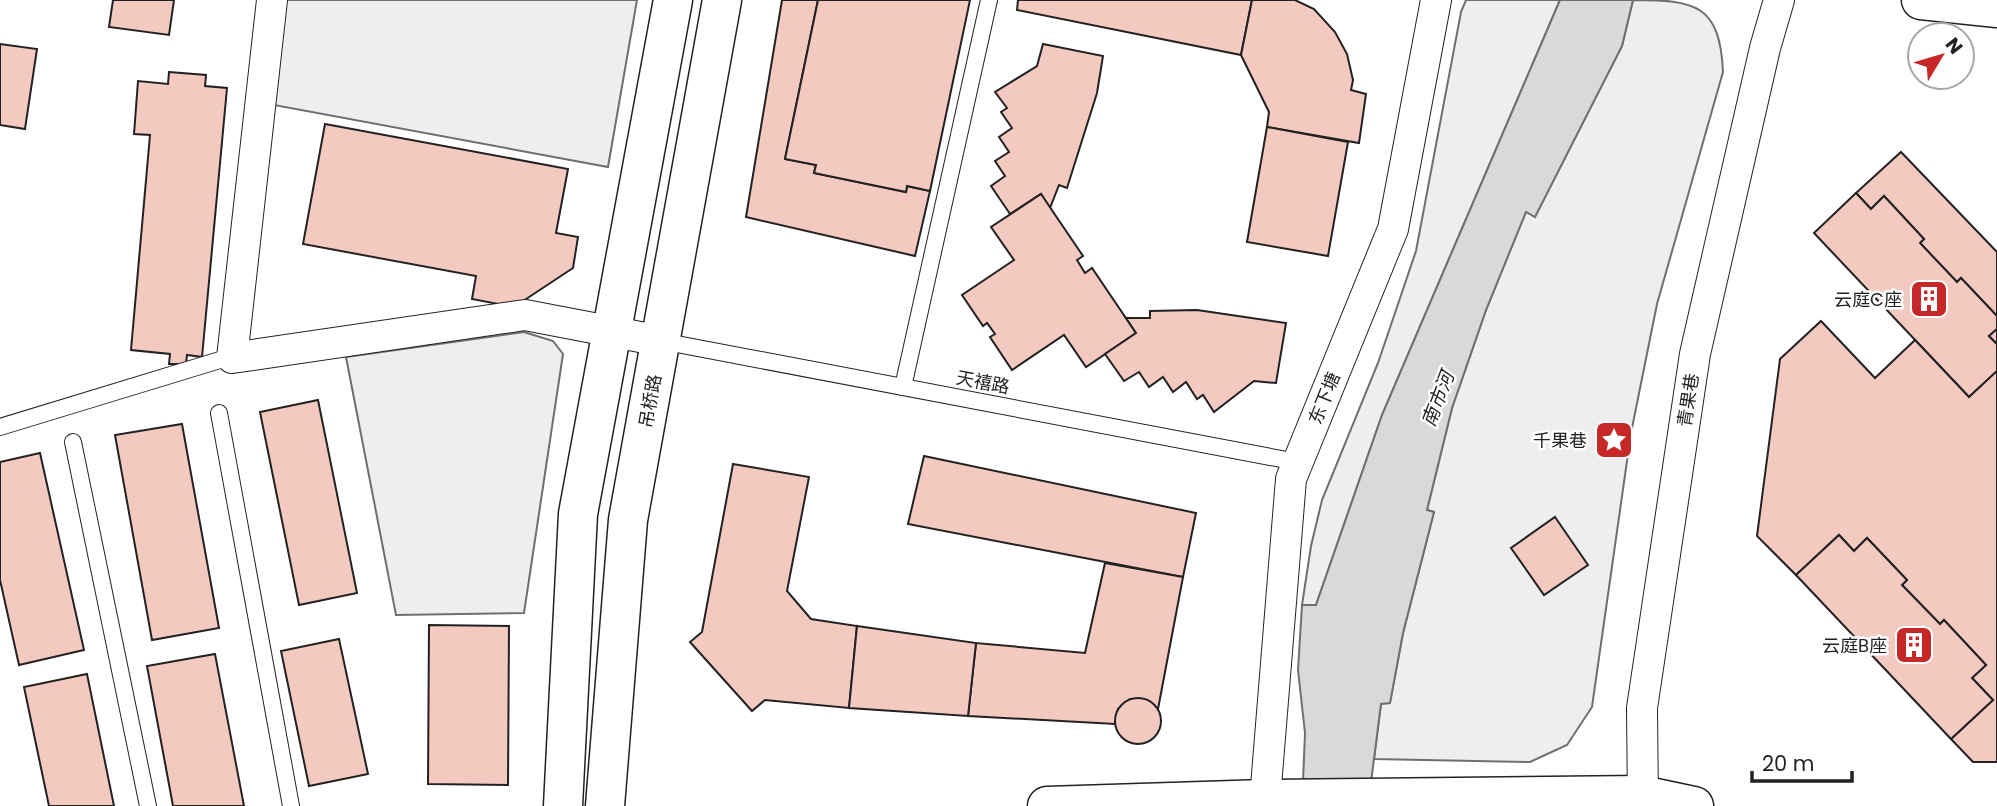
<svg xmlns="http://www.w3.org/2000/svg" width="1997" height="806" viewBox="0 0 1997 806" font-family="Poppins,'Noto Sans SC',sans-serif">
  <style>
    .green { fill: #eee; stroke: #6f6f6f; stroke-width: 2 }
    .water { fill: #d9d9d9; stroke: #6f6f6f; stroke-width: 2 }
    .building { fill: #f3c9c0; stroke: #222; stroke-width: 2 }
    .lines { fill: none; stroke-linecap: round; stroke-linejoin: round }
    .service-casing { stroke: #222; stroke-width: 18 }
    .minor-casing { stroke: #222; stroke-width: 32 }
    .tertiary-casing { stroke: #222; stroke-width: 41 }
    .secondary-casing { stroke: #222; stroke-width: 41 }
    .service { stroke: #fff; stroke-width: 16 }
    .minor { stroke: #fff; stroke-width: 30 }
    .tertiary { stroke: #fff; stroke-width: 38 }
    .secondary { stroke: #fff; stroke-width: 38 }
    .labels { text-anchor: middle; dominant-baseline: central; stroke-width: 5; stroke-linejoin: round; paint-order: stroke }
    .poi-label { font-size: 18px; fill: #222; stroke: #fff; text-anchor: end }
    .street-label { font-size: 18px; fill: #222; stroke: #fff }
    .water-label { font-size: 19px; font-style: italic; fill: #222; stroke: #fff }
  </style>
  <rect width="100%" height="100%" fill="#fff"/>
  <g class="green">
    <polygon points="286,0 637,0 608,167 274,105"/>
    <polygon points="1466,0 1560,0 1382,415 1316,605 1302,605 1311,546 1322,500 1378,363 1416,251 1461,12"/>
    <path d="M1633,0C1695,0 1720,4 1723,72L1657,304L1631,433L1592,707L1567,745L1530,762L1374,759L1381,703L1390,702L1403,633L1434,512L1427,510L1452,408L1486,310L1526,211L1535,216L1622,46Z"/>
    <polygon points="524,332 553,341 563,354 524,613 396,615 346,357"/>
  </g>
  <polygon class="water" points="1560,0 1633,0 1622,46 1535,217 1526,212 1486,310 1452,408 1427,510 1434,512 1403,633 1390,703 1381,704 1368,806 1302,806 1305,733 1298,670 1302,605 1316,605 1382,415"/>
  <g class="building">
    <polygon points="113,0 174,0 169,35 109,27"/>
    <polygon points="782,0 818,0 785,159 816,165 814,173 906,192 907,186 930,191 915,256 746,217"/>
    <polygon points="818,0 970,0 930,191 907,186 906,192 814,173 816,165 785,159"/>
    <polygon points="1018,0 1252,0 1241,55 1017,10"/>
    <polygon points="1252,0 1295,0 1314,9 1335,32 1347,54 1353,80 1351,90 1366,94 1359,143 1267,127 1269,112 1241,55"/>
    <polygon points="0,44 37,49 25,129 0,125"/>
    <polygon points="1043,44 1103,56 1097,93 1067,188 1059,185 1050,208 1041,194 1010,214 991,186 1005,176 995,161 1009,152 999,137 1012,128 1001,112 1007,108 995,92 1037,66"/>
    <polygon points="169,72 206,75 205,86 227,88 202,357 187,355 186,364 169,364 170,354 131,350 150,135 134,134 138,81 168,84"/>
    <polygon points="325,124 568,169 556,233 578,237 573,268 514,307 472,299 476,276 303,244"/>
    <polygon points="1267,127 1348,142 1328,256 1247,242"/>
    <polygon points="1901,152 1997,252 1997,316 1961,278 1957,282 1920,243 1924,239 1884,196 1871,209 1856,193"/>
    <polygon points="1856,193 1871,209 1884,196 1924,239 1920,243 1957,282 1961,278 1997,316 1997,329 1989,336 1997,344 1997,371 1969,397 1814,233"/>
    <polygon points="1041,194 1083,256 1077,260 1085,273 1092,268 1136,333 1086,367 1064,335 1012,370 990,337 995,334 987,323 983,326 962,295 1014,260 991,227"/>
    <polygon points="1197,310 1286,323 1276,383 1254,381 1214,412 1203,395 1197,399 1186,382 1173,392 1163,377 1149,387 1139,372 1124,381 1105,354 1136,333 1126,318 1150,318 1150,311"/>
    <polygon points="1821,321 1875,378 1915,340 1969,397 1997,371 1997,762 1973,762 1951,739 1993,700 1972,678 1986,665 1944,620 1940,624 1902,585 1907,580 1867,538 1854,551 1839,535 1796,575 1757,536 1780,359"/>
    <polygon points="1997,329 1997,344 1989,336"/>
    <polygon points="318,400 357,593 299,605 260,412"/>
    <polygon points="182,424 219,628 152,640 115,435"/>
    <polygon points="40,453 84,650 19,665 0,580 0,462"/>
    <polygon points="924,456 1196,513 1183,577 908,524"/>
    <polygon points="733,464 809,477 787,591 811,619 857,626 849,708 765,700 752,711 690,642 702,632"/>
    <polygon points="1555,517 1588,565 1544,595 1511,548"/>
    <polygon points="1839,535 1854,551 1867,538 1907,580 1902,585 1940,624 1944,620 1986,665 1972,678 1993,700 1951,739 1796,575"/>
    <polygon points="1105,563 1183,577 1158,709 1146,700 1130,699 1118,709 1115,724 968,716 976,643 1085,653"/>
    <polygon points="429,625 509,626 508,785 428,784"/>
    <polygon points="857,626 976,643 968,716 849,708"/>
    <polygon points="339,639 368,774 309,786 281,651"/>
    <polygon points="215,654 244,806 173,806 147,666"/>
    <polygon points="87,674 114,806 49,806 24,687"/>
    <circle cx="1138" cy="721" r="23"/>
  </g>
  <g class="lines">
    <defs>
      <g id="service">
        <polyline points="661,341 1297,462"/>
        <polyline points="903,387 989,0"/>
        <polyline points="219,413 291,806"/>
        <polyline points="0,427 233,356"/>
        <polyline points="73,442 148,806"/>
      </g>
      <g id="minor">
        <polyline points="272,0 232,358 525,315 661,341"/>
        <polyline points="1265,799 1291,479 1393,229 1436,0"/>
        <polyline points="1643,806 1642,708 1695,354 1765,48 1779,0"/>
      </g>
      <polyline id="tertiary" points="1047,806 1265,799 1642,795 1694,806"/>
      <g id="secondary">
        <polyline points="1921,0 1997,8"/>
        <polyline points="563,806 578,514 673,0"/>
        <polyline points="605,806 628,520 722,0"/>
      </g>
    </defs>
    <use href="#service" class="service-casing"/>
    <use href="#minor" class="minor-casing"/>
    <use href="#tertiary" class="tertiary-casing"/>
    <use href="#secondary" class="secondary-casing"/>
    <use href="#service" class="service"/>
    <use href="#minor" class="minor"/>
    <use href="#tertiary" class="tertiary"/>
    <use href="#secondary" class="secondary"/>
  </g>
  <defs>
    <symbol id="building-square" viewBox="-11 -11 22 22"><rect x="-9" y="-9" width="18" height="18" rx="4" fill="#c62828" stroke="#fff"/><path d="M-4-6H4V6H1V3H-1V6H-4ZM-2.5-4.3h1.7v1.8h-1.7ZM.8-4.3h1.7v1.8H.8ZM-2.5-1h1.7V.8h-1.7ZM.8-1h1.7V.8H.8Z" fill="#fff"/></symbol>
    <symbol id="sight-square" viewBox="-11 -11 22 22"><rect x="-9" y="-9" width="18" height="18" rx="4" fill="#c62828" stroke="#fff"/><path d="M0-6L1.8-2.2L6-1.7L2.9 1.2L3.7 5.4L0 3.3L-3.7 5.4L-2.9 1.2L-6-1.7L-1.8-2.2Z" fill="#fff"/></symbol>
  </defs>
  <g fill-rule="evenodd">
    <use href="#building-square" x="1907" y="277" width="44" height="44"/>
    <use href="#sight-square" x="1592" y="418" width="44" height="44"/>
    <use href="#building-square" x="1892" y="623" width="44" height="44"/>
  </g>
  <g class="labels">
    <g class="poi-label">
      <text x="1902" y="299">云庭C座</text>
      <text x="1587" y="440">千果巷</text>
      <text x="1887" y="645">云庭B座</text>
    </g>
    <g class="street-label">
      <text transform="translate(983 382) rotate(11)">天禧路</text>
      <text transform="translate(1324 398) rotate(-68)">东下塘</text>
      <text transform="translate(1688 400) rotate(-81)">青果巷</text>
      <text transform="translate(650 401) rotate(-80)">吊桥路</text>
    </g>
    <g class="water-label">
      <text transform="translate(1438 399) rotate(-69)">南市河</text>
    </g>
  </g>
  <g transform="translate(1941 56) rotate(52)"><circle r="33" fill="#ffffff" stroke="#a7a7a7" stroke-width="2"/>
  <path d="M0-5L12 26L0 18L-12 26Z" fill="#c62828"/>
  <text y="-10" font-size="19" font-weight="bold" text-anchor="middle" fill="#222222">N</text>
  </g>
  <path d="M1752 771v10h100v-10" fill="none" stroke="#222222" stroke-width="3.5"/>
  <text x="1762" y="771" font-size="21" fill="#222222" stroke="#ffffff" stroke-width="5" paint-order="stroke">20 m</text>
</svg>
